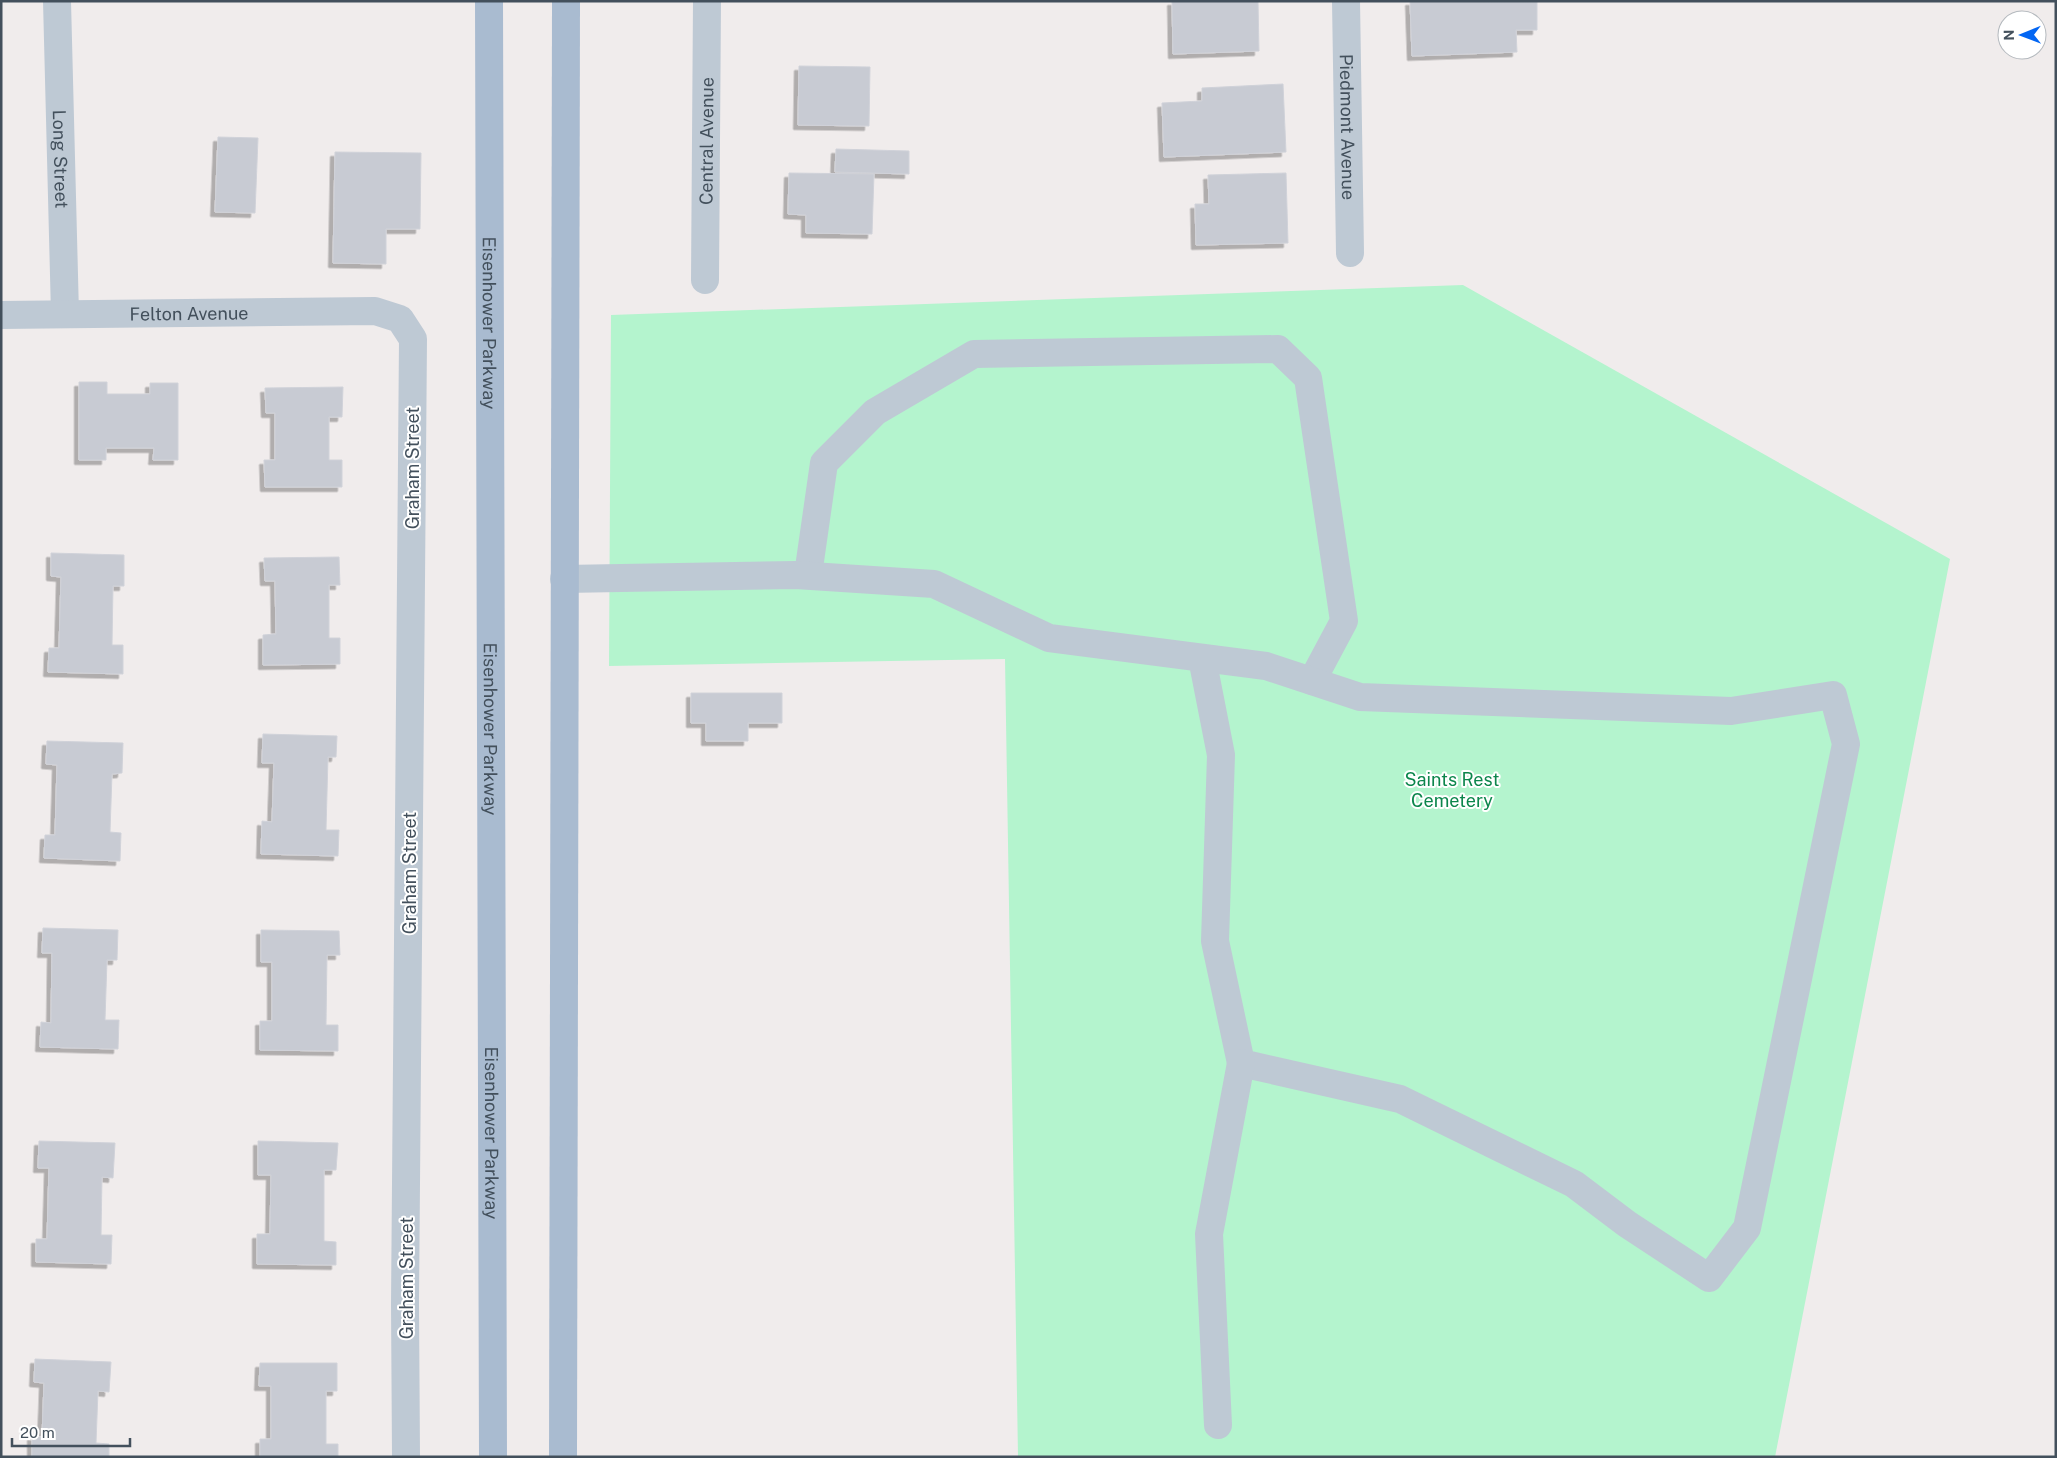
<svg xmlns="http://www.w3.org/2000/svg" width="2057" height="1458" viewBox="0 0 2057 1458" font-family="'Public Sans',sans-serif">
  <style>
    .green { fill: #b4f4ce }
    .building { fill: #c8cbd3; stroke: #d0d2d9; filter: url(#shadow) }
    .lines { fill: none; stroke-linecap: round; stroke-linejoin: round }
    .minor { stroke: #bec9d4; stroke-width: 28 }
    .major { stroke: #a9bbd0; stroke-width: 28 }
    .labels { text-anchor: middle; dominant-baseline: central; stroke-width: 4; stroke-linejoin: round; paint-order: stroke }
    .street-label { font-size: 18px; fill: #43505c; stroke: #fff }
    .park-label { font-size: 18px; fill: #0c864c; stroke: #fff }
  </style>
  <defs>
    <filter id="shadow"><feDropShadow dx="-4.5" dy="4.5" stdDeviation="0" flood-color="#0004"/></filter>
  </defs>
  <rect width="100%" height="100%" fill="#f0ecec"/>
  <polygon class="green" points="1463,285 1950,559 1775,1457 1018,1457 1005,659 609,666 611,315"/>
  <g class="building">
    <polygon points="1172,1 1258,1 1259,51 1173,54"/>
    <polygon points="1410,1 1537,2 1537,30 1516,30 1517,52 1412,56"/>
    <polygon points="799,66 870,67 869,126 798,125"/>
    <polygon points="1283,84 1286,152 1164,157 1162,103 1202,101 1202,88"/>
    <polygon points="218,137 258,138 255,213 215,212"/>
    <polygon points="836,149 909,151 909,174 835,172"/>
    <polygon points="335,152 421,153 420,229 386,229 386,264 333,263"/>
    <polygon points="789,173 874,174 872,234 806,233 806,215 788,214"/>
    <polygon points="1286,173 1288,243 1196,245 1195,204 1209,204 1208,175"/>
    <polygon points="79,382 107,382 107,394 150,394 150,383 178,383 178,460 153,460 154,448 106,448 106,460 79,460"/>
    <polygon points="343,387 342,417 329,417 329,460 342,460 342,487 265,487 264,460 275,460 275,413 266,413 265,388"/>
    <polygon points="51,553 124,555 124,586 113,586 112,645 123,645 123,674 48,672 49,648 59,648 61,577 51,576"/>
    <polygon points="339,557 340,585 329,585 329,638 340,638 340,664 263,665 263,635 276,634 275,581 265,581 264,558"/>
    <polygon points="691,693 782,693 782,723 748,723 748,741 706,741 706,723 691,723"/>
    <polygon points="263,734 337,736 336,757 328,757 326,830 339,830 338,856 261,854 262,821 272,822 274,763 262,763"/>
    <polygon points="47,741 123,743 122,773 112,774 110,832 121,833 120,861 44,858 45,835 55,835 57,765 46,764"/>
    <polygon points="43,928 118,930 117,960 107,960 105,1020 119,1020 118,1049 40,1047 41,1022 51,1023 52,953 42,953"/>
    <polygon points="261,930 339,931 340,955 327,955 326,1025 338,1025 338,1051 260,1050 260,1021 272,1021 272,962 261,962"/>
    <polygon points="39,1141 115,1143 113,1178 102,1177 101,1235 112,1235 111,1264 36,1262 36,1239 47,1239 49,1168 38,1168"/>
    <polygon points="258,1141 338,1143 336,1170 324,1170 324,1241 336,1242 336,1265 257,1264 257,1234 270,1234 271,1175 258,1175"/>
    <polygon points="35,1359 111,1362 109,1392 98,1391 96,1443 109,1444 109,1457 32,1457 32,1436 42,1437 44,1383 34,1382"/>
    <polygon points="260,1363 337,1363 337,1391 326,1391 326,1444 338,1444 338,1457 260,1457 260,1439 271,1439 271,1386 259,1386"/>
  </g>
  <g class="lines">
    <g class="minor">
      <path id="s1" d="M57,1L65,314"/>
      <path id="s2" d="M1346,1L1350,253"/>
      <path id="s3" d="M705,280L707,1"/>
      <path id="s4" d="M1,315L375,311L400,319L413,339L405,1304L406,1457"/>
      <polyline points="808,575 824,463 875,412 974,354 1278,349 1308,378 1344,621 1312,681"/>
      <polyline points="564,579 796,575 934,584 1049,638 1266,666 1360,697 1731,711 1833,695 1846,744 1747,1228 1709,1278 1627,1224 1574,1184 1400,1099 1241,1063 1215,941 1221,755 1202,658"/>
      <polyline points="1218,1425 1209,1234 1241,1063"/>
    </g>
    <g class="major">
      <path id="s5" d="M489,1L493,1457"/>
      <polyline points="563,1457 566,1"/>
    </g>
  </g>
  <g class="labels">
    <g class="street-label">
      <text stroke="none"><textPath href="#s2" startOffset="126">Piedmont Avenue</textPath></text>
      <text stroke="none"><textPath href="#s3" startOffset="139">Central Avenue</textPath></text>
      <text stroke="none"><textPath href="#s1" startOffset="158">Long Street</textPath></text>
      <text stroke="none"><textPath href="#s4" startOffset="188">Felton Avenue</textPath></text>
      <text stroke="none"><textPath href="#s5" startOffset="322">Eisenhower Parkway</textPath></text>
      <text transform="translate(412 468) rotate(-90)">Graham Street</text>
      <text stroke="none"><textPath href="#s5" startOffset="728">Eisenhower Parkway</textPath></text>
      <text transform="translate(409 873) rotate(-90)">Graham Street</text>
      <text stroke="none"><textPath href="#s5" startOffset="1132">Eisenhower Parkway</textPath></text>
      <text transform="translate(406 1278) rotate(-90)">Graham Street</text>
    </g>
    <g class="park-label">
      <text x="1452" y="779">Saints Rest<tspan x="1452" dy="21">Cemetery</tspan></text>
    </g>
  </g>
  <rect width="2057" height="1458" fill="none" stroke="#43505c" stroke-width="5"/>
  <g transform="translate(2022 35) rotate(269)"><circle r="24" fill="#ffffff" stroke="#b4b9be"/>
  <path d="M0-4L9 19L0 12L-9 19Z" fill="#0366f3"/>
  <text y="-8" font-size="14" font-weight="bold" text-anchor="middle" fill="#43505c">N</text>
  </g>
  <path d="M12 1438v8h118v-8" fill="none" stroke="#43505c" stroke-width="2.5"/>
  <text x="20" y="1438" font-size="15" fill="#43505c" stroke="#ffffff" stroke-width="4" paint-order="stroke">20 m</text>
</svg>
